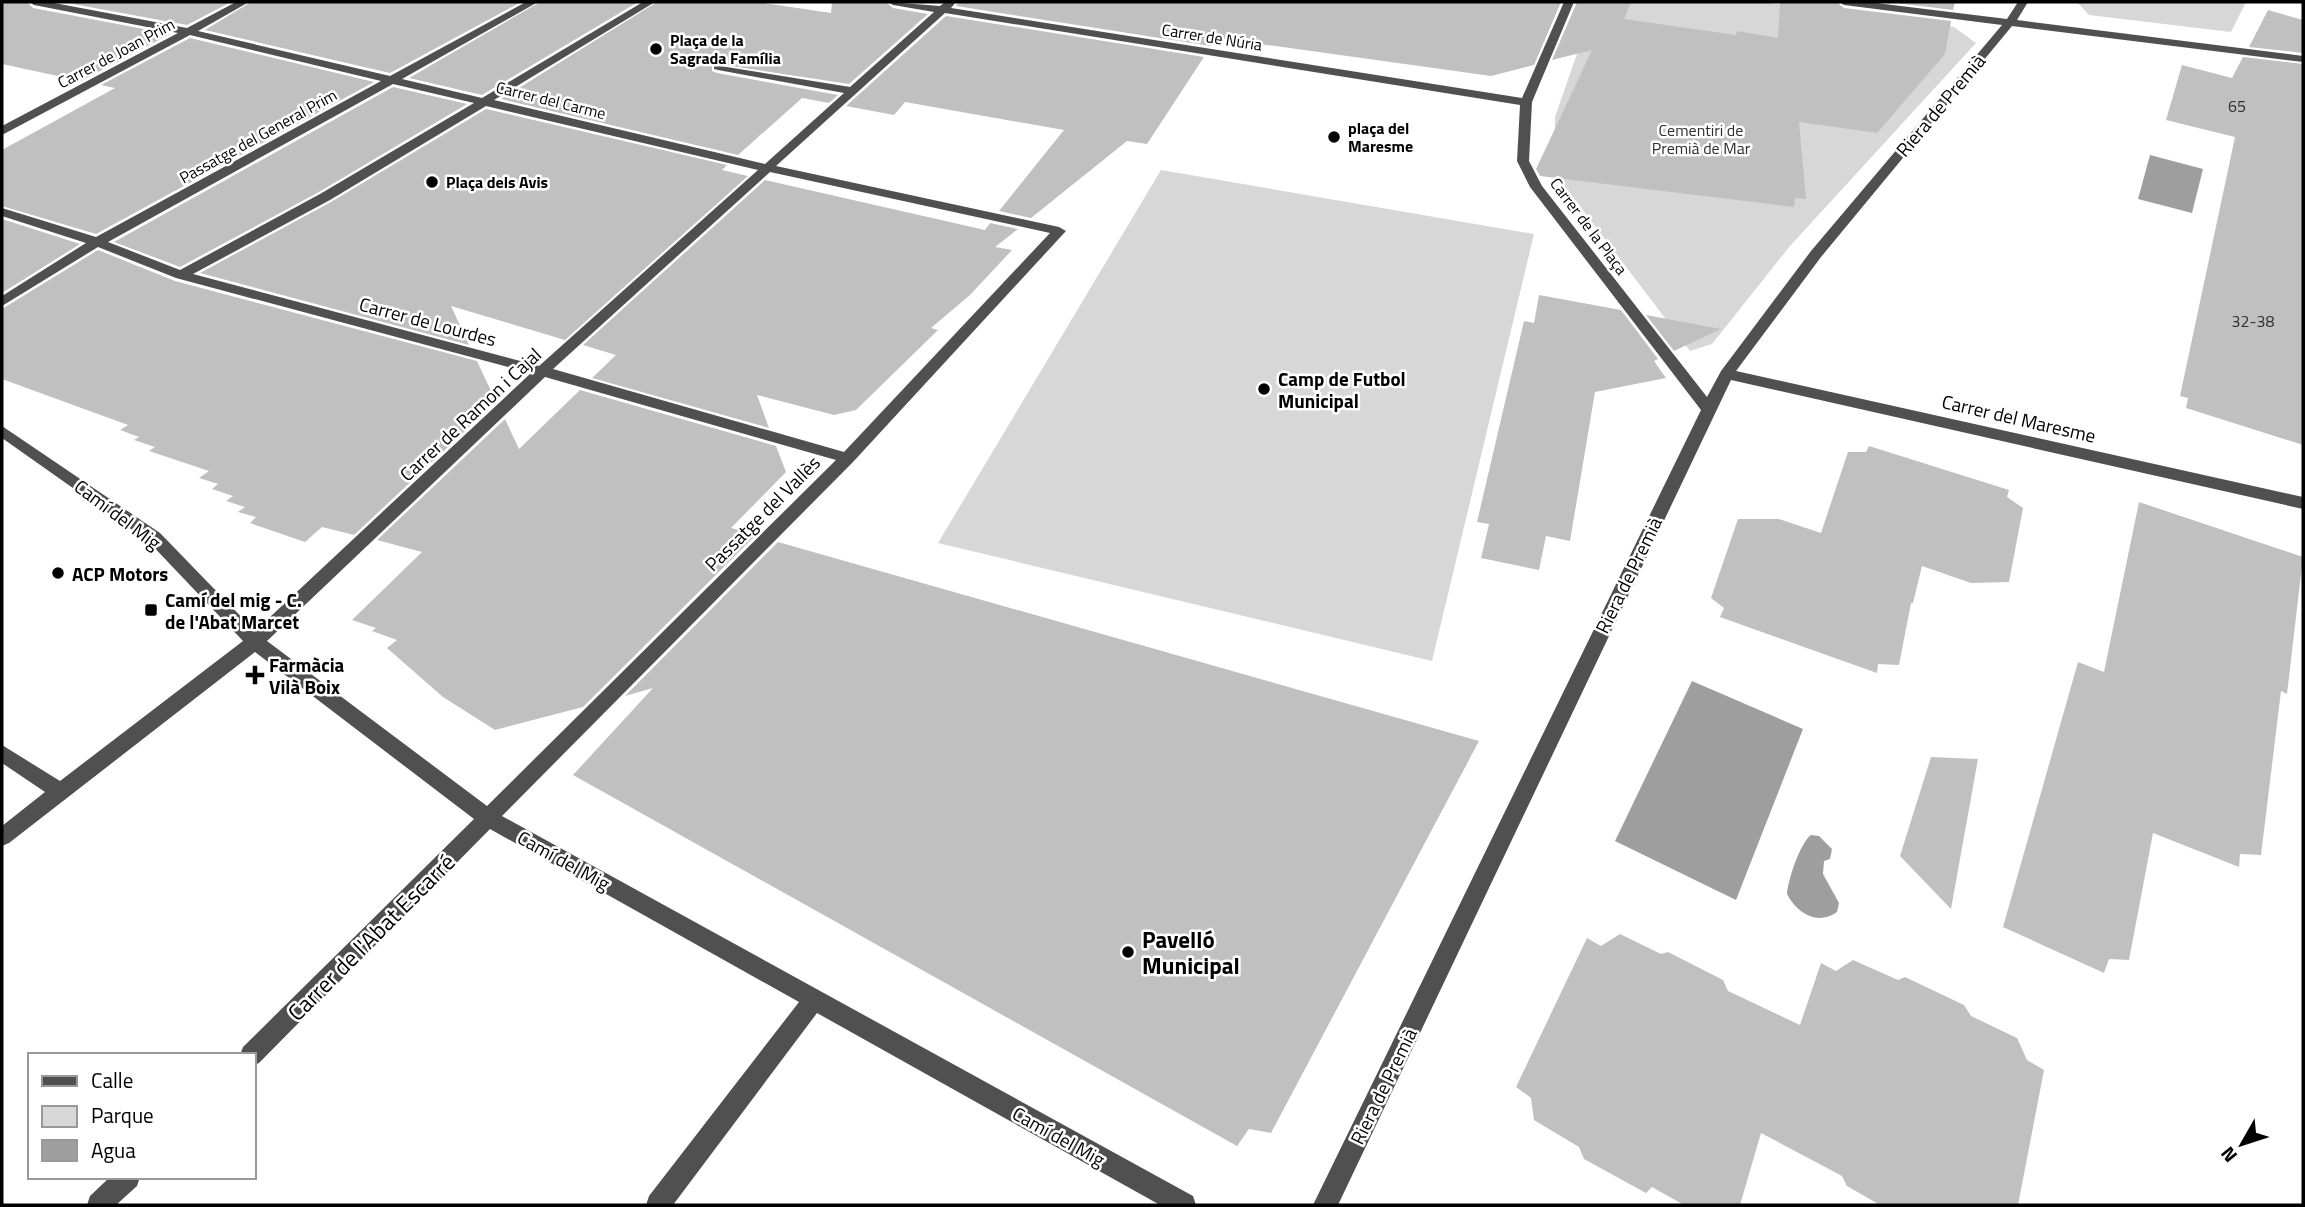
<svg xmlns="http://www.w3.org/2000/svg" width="2305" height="1207" viewBox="0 0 2305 1207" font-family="'Titillium Web',sans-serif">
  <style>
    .green { fill: #d7d7d7 }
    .water { fill: #9e9e9e }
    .building { fill: #c0c0c0 }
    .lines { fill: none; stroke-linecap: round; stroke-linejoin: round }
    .minor { fill: #505050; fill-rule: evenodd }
    .poi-dot { fill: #000; stroke: #fff; stroke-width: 2.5 }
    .labels { text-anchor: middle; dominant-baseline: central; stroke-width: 5; stroke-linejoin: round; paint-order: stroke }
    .far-street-label { font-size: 16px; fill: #000; stroke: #fff }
    .far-poi-label { font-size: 16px; font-weight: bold; fill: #000; stroke: #fff; text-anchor: start }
    .number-label { font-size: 16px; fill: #303030 }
    .far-park-label { font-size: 16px; fill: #2e2e2e; stroke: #fff }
    .street-label { font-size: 19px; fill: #000; stroke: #fff }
    .poi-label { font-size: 19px; font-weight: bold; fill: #000; stroke: #fff; text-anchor: start }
    .near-street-label { font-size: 23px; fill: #000; stroke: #fff }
    .near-poi-label { font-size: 23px; font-weight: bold; fill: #000; stroke: #fff; text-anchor: start }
  </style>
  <rect width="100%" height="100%" fill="#fff"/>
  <g class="green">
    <polygon points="1595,2 1761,2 1954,27 1976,43 1790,246 1712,344 1690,351 1554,172 1555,117"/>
    <polygon points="2077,2 2246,2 2231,32 2089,15"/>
    <polygon points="1161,170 1534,234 1432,661 938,543"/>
  </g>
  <g class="water">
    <polygon points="2150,155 2203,169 2192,213 2138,199"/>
    <polygon points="1692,681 1803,729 1736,900 1615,841"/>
    <path d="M1811,835L1819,836L1832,849L1830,859L1824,861L1823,874L1839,903L1837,912C1817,926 1797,913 1787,894C1788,880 1800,843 1811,835Z"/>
  </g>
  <g class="building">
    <polygon points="2,2 27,2 33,8 170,34 81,81 2,64"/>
    <polygon points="62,2 231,2 187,25"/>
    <polygon points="251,2 521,2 390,73 205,30"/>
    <polygon points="540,2 638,2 482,95 409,78"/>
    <polygon points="657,2 757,2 831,13 832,2 886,2 893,8 928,14 849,84 712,63 712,71 717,73 838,95 829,103 802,98 738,155 501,99"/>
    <polygon points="959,2 1561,2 1534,65 1491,76 1217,38 1211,46 956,6"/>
    <polygon points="1577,2 1631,2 1624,19 1736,35 1737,31 1778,38 1780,2 1837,2 1844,8 1951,21 1945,54 1877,133 1799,122 1806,199 1795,198 1794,207 1540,176 1536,169 1592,50 1552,60"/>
    <polygon points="1888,2 1955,2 1953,10"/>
    <polygon points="2268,10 2303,20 2303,53 2249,47"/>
    <polygon points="946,16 1204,57 1147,144 1127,141 1031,218 999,211 1064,130 905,102 894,115 846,106"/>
    <polygon points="190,38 374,82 96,234 2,206 2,150 115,88 101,85"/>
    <polygon points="2243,57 2303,64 2303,445 2186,408 2188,398 2180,396 2235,137 2166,120 2182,65 2232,78"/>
    <polygon points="393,87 467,104 319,192 180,267 114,242"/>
    <polygon points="486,109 727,165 722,170 748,176 565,340 451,306 469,345 200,273 331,202"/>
    <polygon points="765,180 985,230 990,223 1018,229 995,247 1012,250 970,295 931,328 938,330 856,410 834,415 757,395 769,428 592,378 616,355 583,345"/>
    <polygon points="2,219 80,244 2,293"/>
    <polygon points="98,250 175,281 477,361 496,402 354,535 322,527 305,542 250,523 256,517 238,512 245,507 226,501 233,496 212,489 218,484 199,478 209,471 149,451 155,447 134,440 139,437 120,430 128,425 2,379 2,309"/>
    <polygon points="1539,295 1621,310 1658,359 1654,361 1666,378 1595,392 1570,541 1546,536 1539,570 1481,558 1489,524 1477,522 1524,321 1534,323"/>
    <polygon points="1646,315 1721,329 1674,351"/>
    <polygon points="580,390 776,446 786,472 731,528 756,535 583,707 495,730 443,697 387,648 397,640 372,631 376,628 352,620 422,552 377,540 505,419 519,449"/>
    <polygon points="1869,446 2009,490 2007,497 2023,508 2009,582 1971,583 1922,566 1913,603 1911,603 1899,665 1878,664 1877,673 1720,617 1724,608 1711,598 1738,519 1779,519 1821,533 1848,452 1866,452"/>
    <polygon points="2139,502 2303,557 2287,694 2281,691 2261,855 2240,854 2239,867 2153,833 2129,960 2109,959 2104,973 2003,927 2078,662 2104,672"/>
    <polygon points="778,542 1479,741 1271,1133 1249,1129 1237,1146 573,775 653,688 625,696"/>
    <polygon points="1931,757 1978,759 1951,909 1900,856"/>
    <polygon points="1620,934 1661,954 1668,952 1723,980 1728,991 1800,1025 1821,963 1836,971 1853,960 1898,980 1905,977 1964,1005 1971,1016 2017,1038 2027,1060 2044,1070 2018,1205 1880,1205 1847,1186 1842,1176 1761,1133 1740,1205 1684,1205 1652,1187 1646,1193 1584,1159 1579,1147 1534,1120 1531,1098 1516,1087 1587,938 1601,946"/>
  </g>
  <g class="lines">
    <g class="minor">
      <path d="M29,2H49L187,28L236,2H249L198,31L390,76L526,2H538L402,79L482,98L643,2H655L494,100L765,164L844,93L718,70L714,69V65L850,87L934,12L893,5L888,2L940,6L945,2H956L951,8L1522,98L1564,2H1574L1532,102L1529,161L1542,186L1707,397L1721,371L1811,251L2002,25L1844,5L1839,2H1868L2007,19L2018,2H2028L2017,20L2303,56V62L2012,26L1821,257L1736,371L2303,497V509L1731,380L1338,1205H1313L1701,410L1530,187L1517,161L1520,105L945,13L776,166L1059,227L1066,231L853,462L502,816L1193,1196L1196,1205H1160L817,1013L673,1205H646L649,1196L799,1002L490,829L259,1063L254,1065V1055H240L243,1047L474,819L255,652L9,843L2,846V826L45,792L2,763V745L60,781L243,641L148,541L2,438V426L160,533L255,631L531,373L176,278L98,247L2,306V296L86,243L2,216V208L96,237L381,81L190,35L2,135V126L178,33L34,5ZM393,84L474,103L320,194L180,270L108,242ZM486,106L758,170L539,366L193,274L330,200ZM770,172L1050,233L844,452L553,369ZM545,377L836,460L487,806L267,641Z"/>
      <polygon points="110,1177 140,1177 137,1186 116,1205 87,1205 90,1196"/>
    </g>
  </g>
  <g class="poi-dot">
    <circle cx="656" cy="49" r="7"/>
    <circle cx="1334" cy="137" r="7"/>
    <circle cx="432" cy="182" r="7"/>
    <circle cx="1264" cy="389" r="7"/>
    <circle cx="58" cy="573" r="7"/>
    <rect x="144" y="603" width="14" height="14" rx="3.5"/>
    <path d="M251.5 664.5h7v7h7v7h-7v7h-7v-7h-7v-7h7z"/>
    <circle cx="1128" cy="952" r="7"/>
  </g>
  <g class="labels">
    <g class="far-street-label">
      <text transform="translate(1212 37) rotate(9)">Carrer de Núria</text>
      <text transform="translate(116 53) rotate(-28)">Carrer de Joan Prim</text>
      <text transform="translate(551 100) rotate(14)">Carrer del Carme</text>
      <text transform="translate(258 136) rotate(-29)">Passatge del General Prim</text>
      <text transform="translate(1589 226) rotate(53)">Carrer de la Plaça</text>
    </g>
    <g class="far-poi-label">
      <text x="670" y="40">Plaça de la<tspan x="670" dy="18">Sagrada Família</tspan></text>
      <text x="1348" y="128">plaça del<tspan x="1348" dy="18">Maresme</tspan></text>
      <text x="446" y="182">Plaça dels Avis</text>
    </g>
    <g class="number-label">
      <text x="2237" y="106">65</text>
      <text x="2253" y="321">32-38</text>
    </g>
    <g class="far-park-label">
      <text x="1701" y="130">Cementiri de<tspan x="1701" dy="18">Premià de Mar</tspan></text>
    </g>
    <g class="street-label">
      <text transform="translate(1940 105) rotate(-50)">Riera de Premià</text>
      <text transform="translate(428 321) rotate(15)">Carrer de Lourdes</text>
      <text transform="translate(470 414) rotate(-43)">Carrer de Ramon i Cajal</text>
      <text transform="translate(2019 418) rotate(13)">Carrer del Maresme</text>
      <text transform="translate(762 513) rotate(-45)">Passatge del Vallès</text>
      <text transform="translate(118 514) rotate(37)">Camí del Mig</text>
      <text transform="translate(1628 575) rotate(-64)">Riera de Premià</text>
      <text transform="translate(564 860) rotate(29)">Camí del Mig</text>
      <text transform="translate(1383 1086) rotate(-64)">Riera de Premià</text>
      <text transform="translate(1059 1136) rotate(29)">Camí del Mig</text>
    </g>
    <g class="poi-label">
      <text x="1278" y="378">Camp de Futbol<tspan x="1278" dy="22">Municipal</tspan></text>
      <text x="72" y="573">ACP Motors</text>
      <text x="165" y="599">Camí del mig - C.<tspan x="165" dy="22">de l'Abat Marcet</tspan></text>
      <text x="269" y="664">Farmàcia<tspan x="269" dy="22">Vilà Boix</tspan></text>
    </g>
    <g class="near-street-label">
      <text transform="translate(371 937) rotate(-45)">Carrer de l'Abat Escarré</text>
    </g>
    <g class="near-poi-label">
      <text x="1142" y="939">Pavelló<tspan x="1142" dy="26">Municipal</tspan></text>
    </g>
  </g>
  <rect width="2305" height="1207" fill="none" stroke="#000000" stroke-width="7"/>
  <rect x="28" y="1053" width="228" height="126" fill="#ffffff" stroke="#999999" stroke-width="2"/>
  <rect x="42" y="1076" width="35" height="10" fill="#505050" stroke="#999999" stroke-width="2"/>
  <text x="91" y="1088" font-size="21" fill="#000000">Calle</text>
  <rect x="42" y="1106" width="35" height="21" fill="#d7d7d7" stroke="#999999" stroke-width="2"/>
  <text x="91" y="1123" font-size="21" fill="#000000">Parque</text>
  <rect x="42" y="1140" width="35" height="21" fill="#9e9e9e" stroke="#999999" stroke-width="2"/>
  <text x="91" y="1158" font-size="21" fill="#000000">Agua</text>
  <g transform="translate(2242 1144) rotate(231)" stroke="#ffffff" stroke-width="5" paint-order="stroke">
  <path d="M0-5L12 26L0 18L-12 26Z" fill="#000000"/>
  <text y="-10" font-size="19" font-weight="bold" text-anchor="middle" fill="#000000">N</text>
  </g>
</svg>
